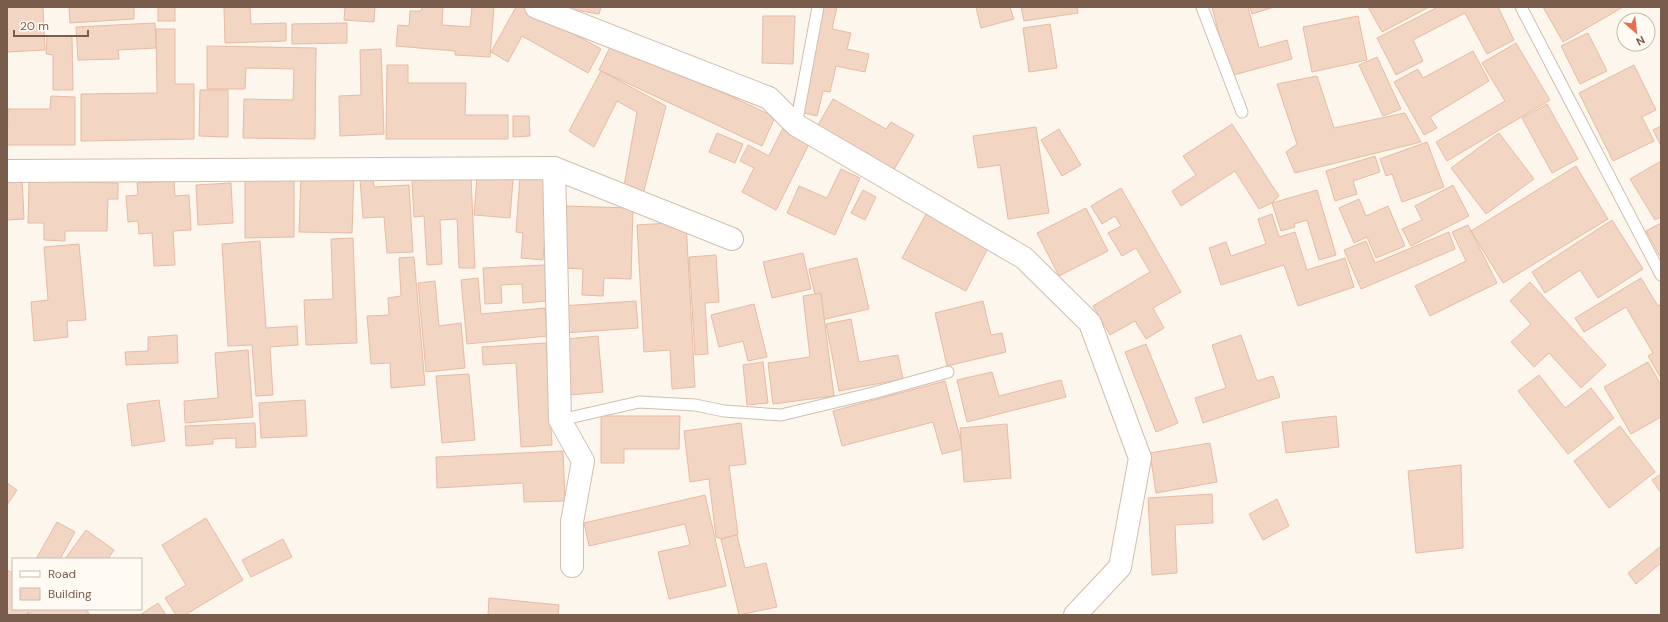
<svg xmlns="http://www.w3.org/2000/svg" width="1668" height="622" viewBox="0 0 1668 622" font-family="'DM Sans',sans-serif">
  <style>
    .building { fill: #f3d5c3; stroke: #e6bba3 }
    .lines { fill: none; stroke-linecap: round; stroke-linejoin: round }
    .service-casing { stroke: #d1beb0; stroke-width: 13 }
    .minor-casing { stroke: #d1beb0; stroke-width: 24 }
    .service { stroke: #fff; stroke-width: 11 }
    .minor { stroke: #fff; stroke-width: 22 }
  </style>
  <rect width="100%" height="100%" fill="#fdf6ec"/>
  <g class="building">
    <polygon points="7,7 43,7 45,50 7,52"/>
    <polygon points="69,7 134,7 134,19 70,23"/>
    <rect x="158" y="7" width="17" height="14"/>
    <polygon points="224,7 250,7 251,24 286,23 286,41 225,43"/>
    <polygon points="345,7 375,7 374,22 344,20"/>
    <polygon points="422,7 443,7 442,25 470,27 472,7 494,7 490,57 455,55 455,51 396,46 398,25 409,26 410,11 421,11"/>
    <polygon points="516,7 526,7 601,49 588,73 522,36 508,62 491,52"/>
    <polygon points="566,7 601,7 599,14 569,9"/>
    <polygon points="816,7 837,7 832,29 851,33 847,49 869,54 865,72 836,66 830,92 823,91 817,116 792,110"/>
    <polygon points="976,7 1010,7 1014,19 981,28"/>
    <polygon points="1021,7 1077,7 1078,13 1024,21"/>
    <polygon points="1212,7 1248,7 1259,48 1287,40 1292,59 1230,76"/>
    <polygon points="1250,7 1274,7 1252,14"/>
    <polygon points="1368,7 1429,7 1382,32"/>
    <polygon points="1438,7 1498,7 1514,40 1487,54 1465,13 1413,40 1423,61 1396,75 1377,38"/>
    <polygon points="1543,7 1623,7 1563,42"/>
    <polygon points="763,16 795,16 793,64 762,63"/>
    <polygon points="1358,16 1367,60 1312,72 1303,27"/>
    <polygon points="155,23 156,48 118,50 119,59 78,60 76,27"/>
    <polygon points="347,23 347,43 292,44 292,24"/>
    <polygon points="1050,24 1057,68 1029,72 1023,28"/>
    <polygon points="156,29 175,29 175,84 194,84 194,139 81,141 81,94 157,93"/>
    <polygon points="1588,33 1607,71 1580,84 1561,46"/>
    <polygon points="47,36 72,36 73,90 53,90 53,55 46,54"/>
    <polygon points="613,41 775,117 762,146 599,70"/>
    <polygon points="1516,43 1550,100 1447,161 1436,142 1505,101 1482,63"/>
    <polygon points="207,46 316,48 315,139 243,138 244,99 293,100 294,69 246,68 245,89 207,89"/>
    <polygon points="381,49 384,134 340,136 339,96 361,95 360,50"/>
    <polygon points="1473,51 1489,81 1430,117 1437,128 1424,135 1394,82 1418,69 1423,78"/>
    <polygon points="1377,57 1401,109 1383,116 1359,65"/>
    <polygon points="387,65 408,65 408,83 466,83 465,115 508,115 508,139 386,139"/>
    <polygon points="1634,65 1656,110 1642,117 1654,141 1613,161 1579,93"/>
    <polygon points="601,71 666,106 643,194 624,186 637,112 617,101 594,147 569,131"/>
    <polygon points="1317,76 1334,128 1405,113 1421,142 1295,173 1286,152 1297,144 1277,84"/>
    <polygon points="200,90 228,90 228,137 199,136"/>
    <polygon points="51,96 75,97 75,145 7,145 8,109 50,109"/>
    <polygon points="833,99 886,129 891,122 914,135 892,173 815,130"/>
    <polygon points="1547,104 1578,159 1552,173 1522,118"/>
    <polygon points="513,116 529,116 530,136 513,137"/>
    <polygon points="1232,124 1279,196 1272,203 1259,209 1235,171 1181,206 1172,191 1196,175 1183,156"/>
    <polygon points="1661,126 1661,146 1653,130"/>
    <polygon points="1036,127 1049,213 1008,219 1000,165 978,168 973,136"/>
    <polygon points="783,128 810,142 776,210 742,192 754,168 740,161 748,145 769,156"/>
    <polygon points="1059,129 1081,165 1062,176 1041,140"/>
    <polygon points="717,133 743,144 735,163 709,152"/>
    <polygon points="1499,133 1534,179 1486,214 1451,168"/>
    <polygon points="1427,142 1444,187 1402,202 1392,174 1386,176 1380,159"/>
    <polygon points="1375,156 1380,172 1353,181 1357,194 1335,201 1326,171"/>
    <polygon points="1661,161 1661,217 1655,220 1630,179"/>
    <polygon points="1576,166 1608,219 1503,283 1471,231"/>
    <polygon points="841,169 860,178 835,235 787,213 799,186 827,198"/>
    <polygon points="301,174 354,175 352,233 299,232"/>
    <polygon points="520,176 550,179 543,260 521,258 523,233 516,232"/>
    <polygon points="22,177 24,219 7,220 7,178"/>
    <polygon points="294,177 294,237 245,238 245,178"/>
    <polygon points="471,177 475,268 459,268 457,219 440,220 442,264 427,265 424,216 414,217 412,180"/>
    <polygon points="477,177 513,180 510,218 474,215"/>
    <polygon points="360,179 373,179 374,187 409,185 413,252 387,253 384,217 363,218"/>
    <polygon points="29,181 118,183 118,199 108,199 107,231 65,231 65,241 44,240 44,223 28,223"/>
    <polygon points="174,181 175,196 189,195 191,230 173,231 175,265 154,266 152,233 139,234 138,221 128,222 126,196 138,195 137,183"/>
    <polygon points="231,183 233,223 198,225 196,185"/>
    <polygon points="1453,185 1469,216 1411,246 1402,229 1422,220 1415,206"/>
    <polygon points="1121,188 1181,292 1153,308 1164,328 1146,339 1135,321 1110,335 1093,306 1150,272 1136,248 1122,256 1108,233 1121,226 1115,216 1102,224 1091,206"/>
    <polygon points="863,190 876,197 865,220 851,213"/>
    <polygon points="1317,190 1336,255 1319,260 1307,220 1294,224 1295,227 1281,231 1272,203"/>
    <polygon points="1359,199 1366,216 1388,206 1405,246 1376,258 1367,237 1354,243 1339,208"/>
    <polygon points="565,206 633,208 631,279 604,278 603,296 582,295 583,269 563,268"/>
    <polygon points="1086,208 1108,251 1059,276 1037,233"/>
    <polygon points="926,214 989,246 966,291 902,258"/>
    <polygon points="1272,214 1279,237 1295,232 1307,270 1345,258 1354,287 1298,306 1284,265 1221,285 1209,248 1226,242 1231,256 1266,244 1258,219"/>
    <polygon points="1612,220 1643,269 1598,298 1580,270 1545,293 1532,272"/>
    <polygon points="686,222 695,387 672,389 670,350 644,352 637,225"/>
    <polygon points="1661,223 1661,258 1646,231"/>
    <polygon points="1468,225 1497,283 1430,316 1415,286 1466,261 1452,232"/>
    <polygon points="1449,232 1455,249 1361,289 1344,250 1366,241 1375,263"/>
    <polygon points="353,238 357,343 306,345 304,300 333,299 331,239"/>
    <polygon points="260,241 266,328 297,326 298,345 270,347 273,395 256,396 252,345 228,346 222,244"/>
    <polygon points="79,244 86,320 67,321 68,337 34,341 31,302 48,300 44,247"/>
    <polygon points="803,253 811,289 772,298 763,262"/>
    <polygon points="716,255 719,302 705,303 708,354 695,355 689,257"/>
    <polygon points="414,257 425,385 391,388 390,363 371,364 367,316 389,315 388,298 401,296 399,258"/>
    <polygon points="857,258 869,309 821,320 809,269"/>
    <polygon points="545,265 547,301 523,303 522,284 501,285 502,303 485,304 483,268"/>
    <polygon points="478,278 481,314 545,308 547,336 467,344 461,280"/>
    <polygon points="1641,278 1658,306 1661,304 1661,378 1648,356 1653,353 1626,307 1584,332 1575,318"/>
    <polygon points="435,281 439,326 461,323 465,368 426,372 418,283"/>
    <polygon points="1530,282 1606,365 1581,388 1549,353 1534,367 1511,342 1531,324 1510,301"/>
    <polygon points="821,293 834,396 773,404 768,363 810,357 803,296"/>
    <polygon points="636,301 638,328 563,333 561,306"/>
    <polygon points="983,301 991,335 1002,333 1006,352 947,366 935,313"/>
    <polygon points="754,304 767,357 748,361 743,341 719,347 711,315"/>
    <polygon points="851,319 859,362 898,355 903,379 839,391 826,324"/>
    <polygon points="177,335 178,363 126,365 125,352 148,351 148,337"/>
    <polygon points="1241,335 1257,381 1273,376 1280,397 1203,423 1195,398 1226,388 1212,345"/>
    <polygon points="598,336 603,392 571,395 566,339"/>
    <polygon points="546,343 552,445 521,447 516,363 483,365 482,347"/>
    <polygon points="1146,344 1178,423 1156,432 1125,352"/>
    <polygon points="248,350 253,417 185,423 184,401 218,398 215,353"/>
    <polygon points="763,362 768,403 747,405 743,365"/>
    <polygon points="1648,362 1661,385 1661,417 1631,434 1604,387"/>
    <polygon points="992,372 999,396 1061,380 1066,397 967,422 957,380"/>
    <polygon points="469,374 475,440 442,443 436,376"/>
    <polygon points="1539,375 1565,408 1591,388 1614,418 1568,454 1518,391"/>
    <polygon points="945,381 963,449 942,454 933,422 842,446 833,411"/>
    <polygon points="159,400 165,441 132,446 127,404"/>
    <polygon points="305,400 307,436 261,438 259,403"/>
    <polygon points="601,416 680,416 679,449 624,449 624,463 601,463"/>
    <polygon points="1336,416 1339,447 1286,453 1282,422"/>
    <polygon points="255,423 256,447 236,448 236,438 213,439 213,444 186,446 185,426"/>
    <polygon points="741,423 746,464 729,466 738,534 721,539 716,537 709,479 690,482 684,431"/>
    <polygon points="1007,424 1011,478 964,482 960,428"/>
    <polygon points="1620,426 1655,472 1609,508 1574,461"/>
    <polygon points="1210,443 1217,482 1156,493 1150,453"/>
    <polygon points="563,451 565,501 524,502 523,483 437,488 436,457"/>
    <polygon points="1461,465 1463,548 1416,553 1408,471"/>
    <polygon points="1661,474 1661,493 1652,480"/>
    <polygon points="7,483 17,490 7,505"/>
    <polygon points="1212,494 1213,523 1175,525 1177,573 1152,575 1148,498"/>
    <polygon points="705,495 726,586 669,599 658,552 690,545 685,524 589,546 584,523"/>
    <polygon points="1277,499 1289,526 1263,540 1249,514"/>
    <polygon points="206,518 243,580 185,615 176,615 165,598 186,585 162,545"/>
    <polygon points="57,522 75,532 60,559 36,559"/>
    <polygon points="86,530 114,550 108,559 65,559"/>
    <polygon points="737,535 745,568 766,563 777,607 739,615 721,539"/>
    <polygon points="283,539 292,557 251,577 242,560"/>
    <polygon points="1661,546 1661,563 1636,584 1628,573"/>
    <polygon points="7,570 13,573 13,609 30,609 27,615 7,615"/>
    <polygon points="489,598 559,605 558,615 488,615"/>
    <polygon points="158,603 166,615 140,615"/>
    <polygon points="35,609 86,609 90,615 26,615"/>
  </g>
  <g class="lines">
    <defs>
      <g id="service">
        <polyline points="1202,7 1242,112"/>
        <polyline points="1521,7 1661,275"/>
        <polyline points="796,125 818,7"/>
        <polyline points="560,420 639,402 695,405 724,411 781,415 873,393 948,372"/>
      </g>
      <g id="minor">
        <polyline points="536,7 769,98 796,125 1024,258 1090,323 1140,458 1120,567 1075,615"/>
        <polyline points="554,168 732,239"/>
        <polyline points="7,171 554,168 560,420 583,461 572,522 572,566"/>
      </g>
    </defs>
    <use href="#service" class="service-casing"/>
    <use href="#minor" class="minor-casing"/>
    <use href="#service" class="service"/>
    <use href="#minor" class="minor"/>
  </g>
  <rect width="1668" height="622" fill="none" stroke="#7a5c4d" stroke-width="16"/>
  <rect x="12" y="558" width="130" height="52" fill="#fffaf3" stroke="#cabbb1"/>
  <rect x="20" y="571" width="20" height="6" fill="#ffffff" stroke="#cabbb1"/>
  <text x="48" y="578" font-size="12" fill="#7a5c4d">Road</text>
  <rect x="20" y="588" width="20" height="12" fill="#f3d5c3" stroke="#cabbb1"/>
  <text x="48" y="598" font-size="12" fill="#7a5c4d">Building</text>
  <g transform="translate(1636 32) rotate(152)"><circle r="19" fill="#fffaf3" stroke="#cabbb1"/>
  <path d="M0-3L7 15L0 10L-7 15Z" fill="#e76f51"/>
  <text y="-6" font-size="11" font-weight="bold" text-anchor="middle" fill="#7a5c4d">N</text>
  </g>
  <path d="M14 30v6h74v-6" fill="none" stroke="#7a5c4d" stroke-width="2"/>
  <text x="20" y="30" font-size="12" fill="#7a5c4d" stroke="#fffaf3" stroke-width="3" paint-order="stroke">20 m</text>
</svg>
